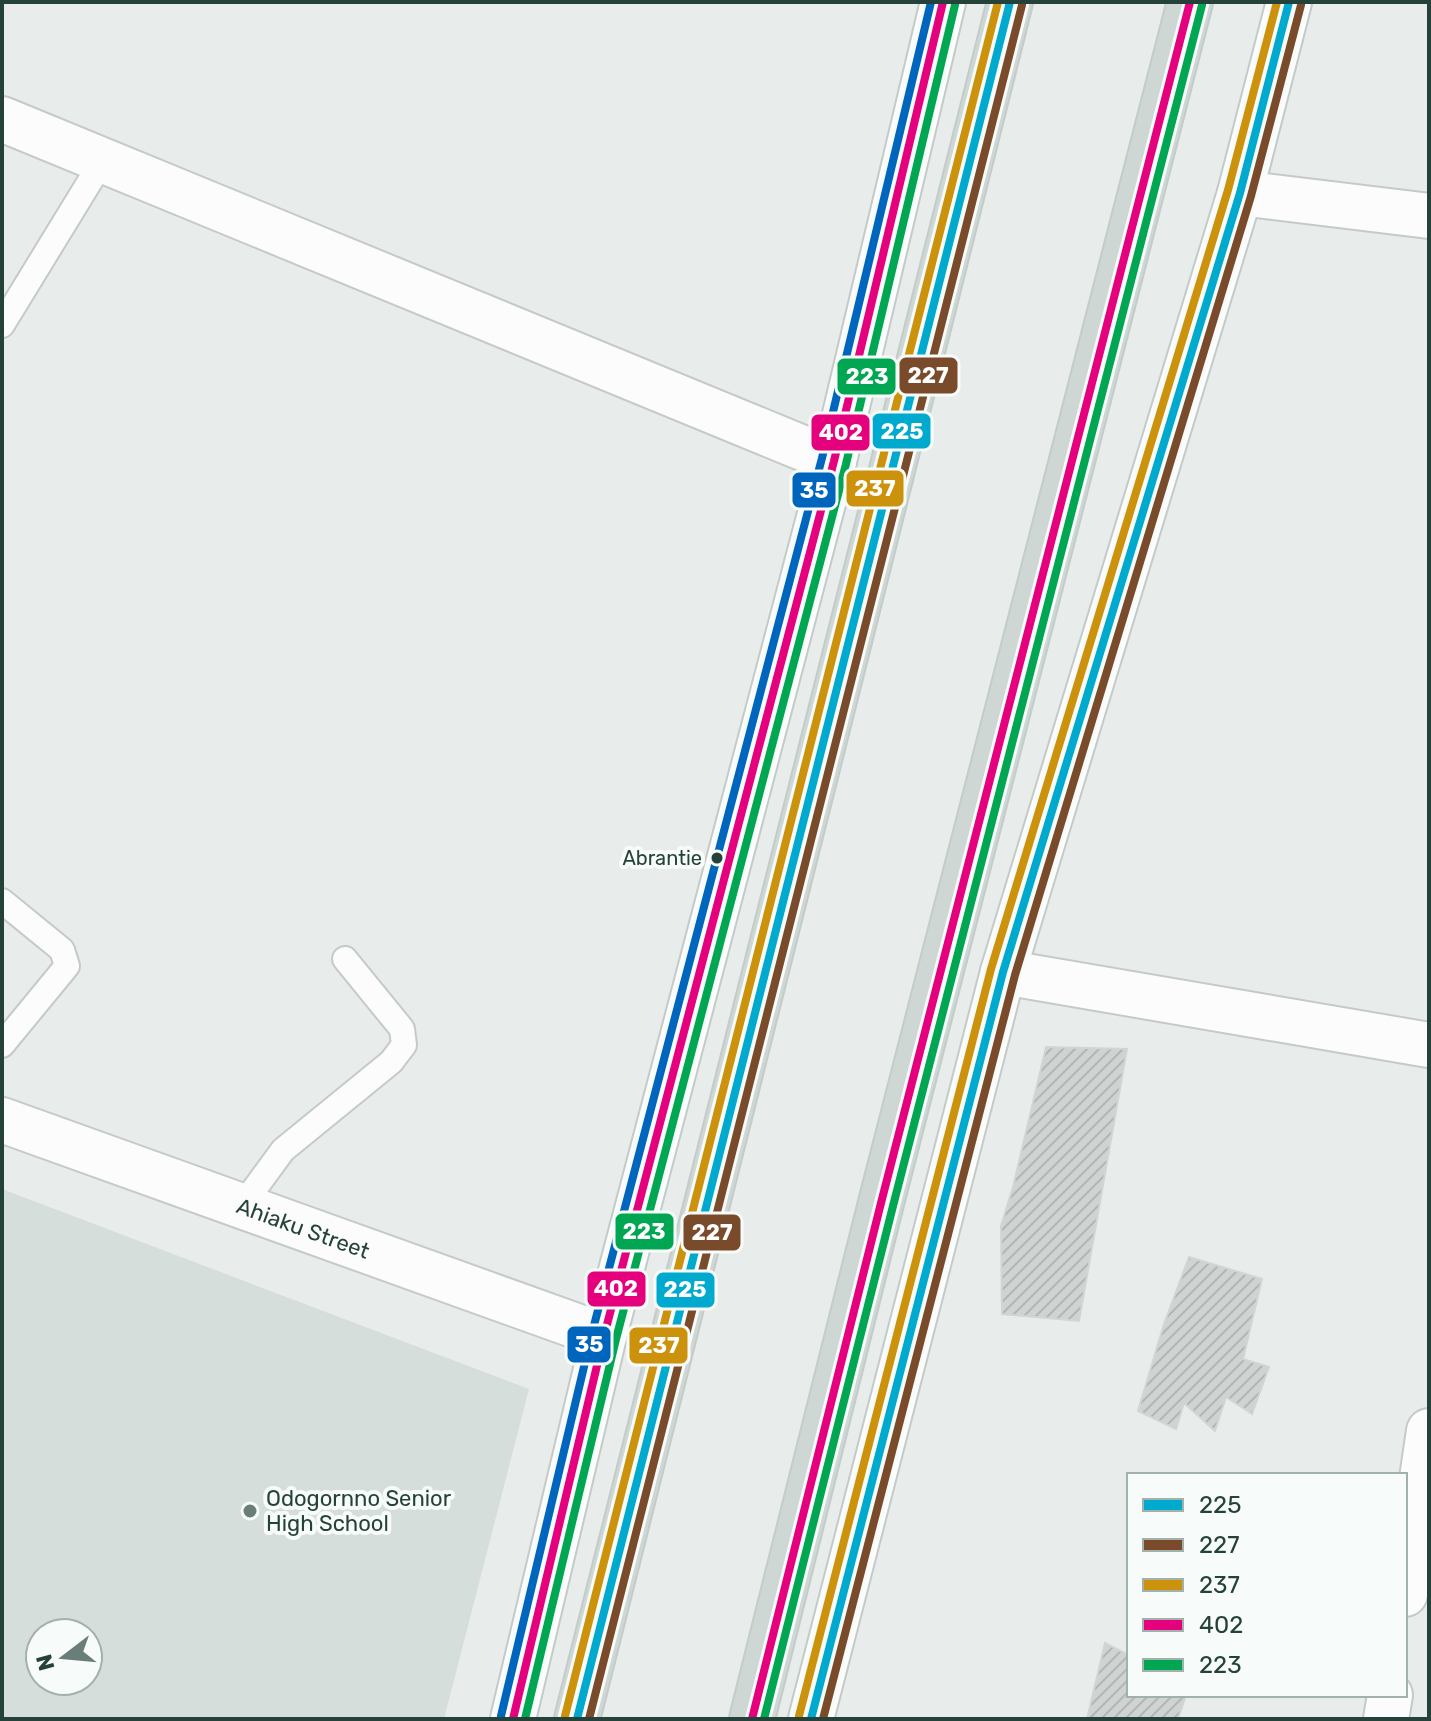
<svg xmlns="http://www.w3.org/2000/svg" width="1431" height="1721" viewBox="0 0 1431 1721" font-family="Rubik,sans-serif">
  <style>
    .built { fill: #d6dedb; fill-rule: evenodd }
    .building { fill: url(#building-hatch); stroke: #d1d6d4; stroke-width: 2 }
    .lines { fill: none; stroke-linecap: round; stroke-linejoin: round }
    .lane-casing { stroke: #c5cac8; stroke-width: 28 }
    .street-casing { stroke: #c5cac8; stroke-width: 48 }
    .secondary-casing { stroke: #c3cbc8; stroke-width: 48 }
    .primary-casing { stroke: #c3ccc9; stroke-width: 48 }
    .lane { stroke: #fcfcfc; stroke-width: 24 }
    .street { stroke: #fcfcfc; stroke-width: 44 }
    .secondary { stroke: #fcfcfc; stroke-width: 44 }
    .primary { stroke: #cfd7d5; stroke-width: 44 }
    .bus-1-casing { stroke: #f7fbf9; stroke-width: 14 }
    .bus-2-casing { stroke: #f7fbf9; stroke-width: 14 }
    .bus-3-casing { stroke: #f7fbf9; stroke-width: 14 }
    .bus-4-casing { stroke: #f7fbf9; stroke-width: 14 }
    .bus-5-casing { stroke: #f7fbf9; stroke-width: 14 }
    .bus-6-casing { stroke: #f7fbf9; stroke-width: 14 }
    .bus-1 { stroke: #00a9ce; stroke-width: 8 }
    .bus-2 { stroke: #7a4b2a; stroke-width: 8 }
    .bus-3 { stroke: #cd920c; stroke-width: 8 }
    .bus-4 { stroke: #e5007d; stroke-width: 8 }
    .bus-5 { stroke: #00a651; stroke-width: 8 }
    .bus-6 { stroke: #0065bd; stroke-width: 8 }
    .bus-dot { fill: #24423a; stroke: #f7fbf9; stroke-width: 3 }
    .poi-dot { fill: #697e78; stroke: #f7fbf9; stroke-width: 3 }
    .labels { text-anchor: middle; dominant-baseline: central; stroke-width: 8; stroke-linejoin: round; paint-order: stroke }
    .bus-label { font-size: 20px; fill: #24423a; stroke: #f7fbf9; text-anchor: end }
    .street-label { font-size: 22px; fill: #24423a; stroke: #f7fbf9 }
    .poi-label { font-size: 22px; fill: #24423a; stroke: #f7fbf9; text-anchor: start }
    .line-badge { stroke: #f7fbf9; stroke-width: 3 }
    .badge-label { font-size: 22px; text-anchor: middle; font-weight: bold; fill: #fff }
  </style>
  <defs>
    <pattern id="building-hatch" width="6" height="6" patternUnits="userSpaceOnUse" patternTransform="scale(2)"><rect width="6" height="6" fill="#cfd4d2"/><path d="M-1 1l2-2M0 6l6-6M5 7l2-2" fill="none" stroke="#b2b7b5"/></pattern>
  </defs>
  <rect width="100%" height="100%" fill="#e8edeb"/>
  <path class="built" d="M2,1189L529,1389L444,1719H2ZM40,1633H88V1681H40Z"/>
  <g class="building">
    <polygon points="1046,1047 1127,1049 1079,1321 1002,1314 1001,1226 1013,1187"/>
    <polygon points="1189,1257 1262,1279 1243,1359 1269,1367 1252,1414 1226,1397 1215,1431 1184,1403 1176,1429 1138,1411 1164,1324"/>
    <polygon points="1105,1643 1129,1655 1129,1695 1186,1695 1178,1719 1087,1719"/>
  </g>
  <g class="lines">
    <defs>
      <g id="lane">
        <polyline points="2,325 103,160"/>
        <polyline points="2,901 62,950 67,966 2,1045"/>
        <polyline points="242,1206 283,1150 391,1062 404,1045 402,1029 345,959"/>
      </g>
      <g id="street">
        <polyline points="2,119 834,461"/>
        <polyline points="1240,193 1429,216"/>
        <polyline points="1003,972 1429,1045"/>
        <path id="s1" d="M2,1120L604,1336"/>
        <polyline points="1405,1594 1429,1431"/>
        <polyline points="1386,1719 1390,1695"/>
      </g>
      <g id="secondary">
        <polyline points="513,1719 604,1336 834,461 943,2"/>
        <polyline points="811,1719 1003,972 1240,193 1289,2"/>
      </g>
      <g id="primary">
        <polyline points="577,1719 1010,2"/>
        <polyline points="752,1719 881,1203 1190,2"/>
      </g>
    </defs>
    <use href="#lane" class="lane-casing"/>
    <use href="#street" class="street-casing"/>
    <use href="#secondary" class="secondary-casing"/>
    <use href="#primary" class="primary-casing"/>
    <use href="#lane" class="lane"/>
    <use href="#street" class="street"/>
    <use href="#secondary" class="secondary"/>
    <use href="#primary" class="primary"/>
    <defs>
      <g id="bus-1">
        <polyline points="577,1719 1010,2"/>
        <polyline points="811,1719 1003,972 1240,193 1289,2"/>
      </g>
      <g id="bus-2">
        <polyline points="589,1719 1022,5"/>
        <polyline points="823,1719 1015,975 1251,196 1301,5"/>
      </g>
      <g id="bus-3">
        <polyline points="565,1716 998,2"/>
        <polyline points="799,1716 991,969 1228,190 1277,2"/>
      </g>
      <g id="bus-4">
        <polyline points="513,1719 604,1336 834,461 943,2"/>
        <polyline points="752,1719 881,1203 1190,2"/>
      </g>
      <g id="bus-5">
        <polyline points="525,1719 616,1339 846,464 955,5"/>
        <polyline points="764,1719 893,1206 1202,5"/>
      </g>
      <polyline id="bus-6" points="501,1716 592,1333 822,458 931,2"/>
    </defs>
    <use href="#bus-1" class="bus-1-casing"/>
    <use href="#bus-2" class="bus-2-casing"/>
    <use href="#bus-3" class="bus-3-casing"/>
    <use href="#bus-4" class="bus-4-casing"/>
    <use href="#bus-5" class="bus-5-casing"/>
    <use href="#bus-6" class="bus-6-casing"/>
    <use href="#bus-1" class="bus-1"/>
    <use href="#bus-2" class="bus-2"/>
    <use href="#bus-3" class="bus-3"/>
    <use href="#bus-4" class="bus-4"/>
    <use href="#bus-5" class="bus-5"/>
    <use href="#bus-6" class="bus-6"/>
  </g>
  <circle class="bus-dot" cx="717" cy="858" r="7"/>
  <circle class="poi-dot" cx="250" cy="1511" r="8"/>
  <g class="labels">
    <g class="bus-label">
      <text x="702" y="858">Abrantie</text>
    </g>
    <g class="street-label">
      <text stroke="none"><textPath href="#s1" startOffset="320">Ahiaku Street</textPath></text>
    </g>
    <g class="poi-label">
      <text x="266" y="1498">Odogornno Senior<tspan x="266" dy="25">High School</tspan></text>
    </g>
  </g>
  <g class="line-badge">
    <rect x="898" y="356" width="61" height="39" rx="8" fill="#7a4b2a"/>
    <rect x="836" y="357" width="61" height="39" rx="8" fill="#00a651"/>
    <rect x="871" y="412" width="61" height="38" rx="8" fill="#00a9ce"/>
    <rect x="810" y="413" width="61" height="39" rx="8" fill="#e5007d"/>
    <rect x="845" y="469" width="60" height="39" rx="8" fill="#cd920c"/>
    <rect x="791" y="471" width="46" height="38" rx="8" fill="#0065bd"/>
    <rect x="614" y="1212" width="61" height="39" rx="8" fill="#00a651"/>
    <rect x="682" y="1213" width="60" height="39" rx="8" fill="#7a4b2a"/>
    <rect x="586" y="1270" width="61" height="38" rx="8" fill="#e5007d"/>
    <rect x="655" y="1271" width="61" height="38" rx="8" fill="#00a9ce"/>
    <rect x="566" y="1325" width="46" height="39" rx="8" fill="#0065bd"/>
    <rect x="628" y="1326" width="61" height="39" rx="8" fill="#cd920c"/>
  </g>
  <g class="badge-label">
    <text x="928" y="383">227</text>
    <text x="867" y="384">223</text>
    <text x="902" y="439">225</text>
    <text x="841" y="440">402</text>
    <text x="875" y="496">237</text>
    <text x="814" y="498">35</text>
    <text x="644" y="1239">223</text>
    <text x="712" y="1240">227</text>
    <text x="616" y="1296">402</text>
    <text x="685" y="1297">225</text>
    <text x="589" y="1352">35</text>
    <text x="659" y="1353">237</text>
  </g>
  <rect width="1431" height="1721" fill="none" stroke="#24423a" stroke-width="8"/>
  <rect x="1127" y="1473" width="280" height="224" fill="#f7fbf9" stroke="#a3b1ad" stroke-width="2"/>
  <rect x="1143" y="1499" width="40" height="12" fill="#00a9ce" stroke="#a3b1ad" stroke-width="2"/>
  <text x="1199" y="1513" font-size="24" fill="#24423a">225</text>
  <rect x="1143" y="1539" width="40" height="12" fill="#7a4b2a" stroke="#a3b1ad" stroke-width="2"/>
  <text x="1199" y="1553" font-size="24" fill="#24423a">227</text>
  <rect x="1143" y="1579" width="40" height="12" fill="#cd920c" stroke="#a3b1ad" stroke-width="2"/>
  <text x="1199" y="1593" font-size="24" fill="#24423a">237</text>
  <rect x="1143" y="1619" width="40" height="12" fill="#e5007d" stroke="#a3b1ad" stroke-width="2"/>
  <text x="1199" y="1633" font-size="24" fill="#24423a">402</text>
  <rect x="1143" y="1659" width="40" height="12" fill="#00a651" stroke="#a3b1ad" stroke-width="2"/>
  <text x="1199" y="1673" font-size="24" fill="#24423a">223</text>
  <g transform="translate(64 1657) rotate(254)"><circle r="38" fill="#f7fbf9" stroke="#a3b1ad" stroke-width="2"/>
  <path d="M0-6L14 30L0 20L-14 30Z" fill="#697e78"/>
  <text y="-12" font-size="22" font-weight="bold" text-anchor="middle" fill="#24423a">N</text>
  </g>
</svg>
